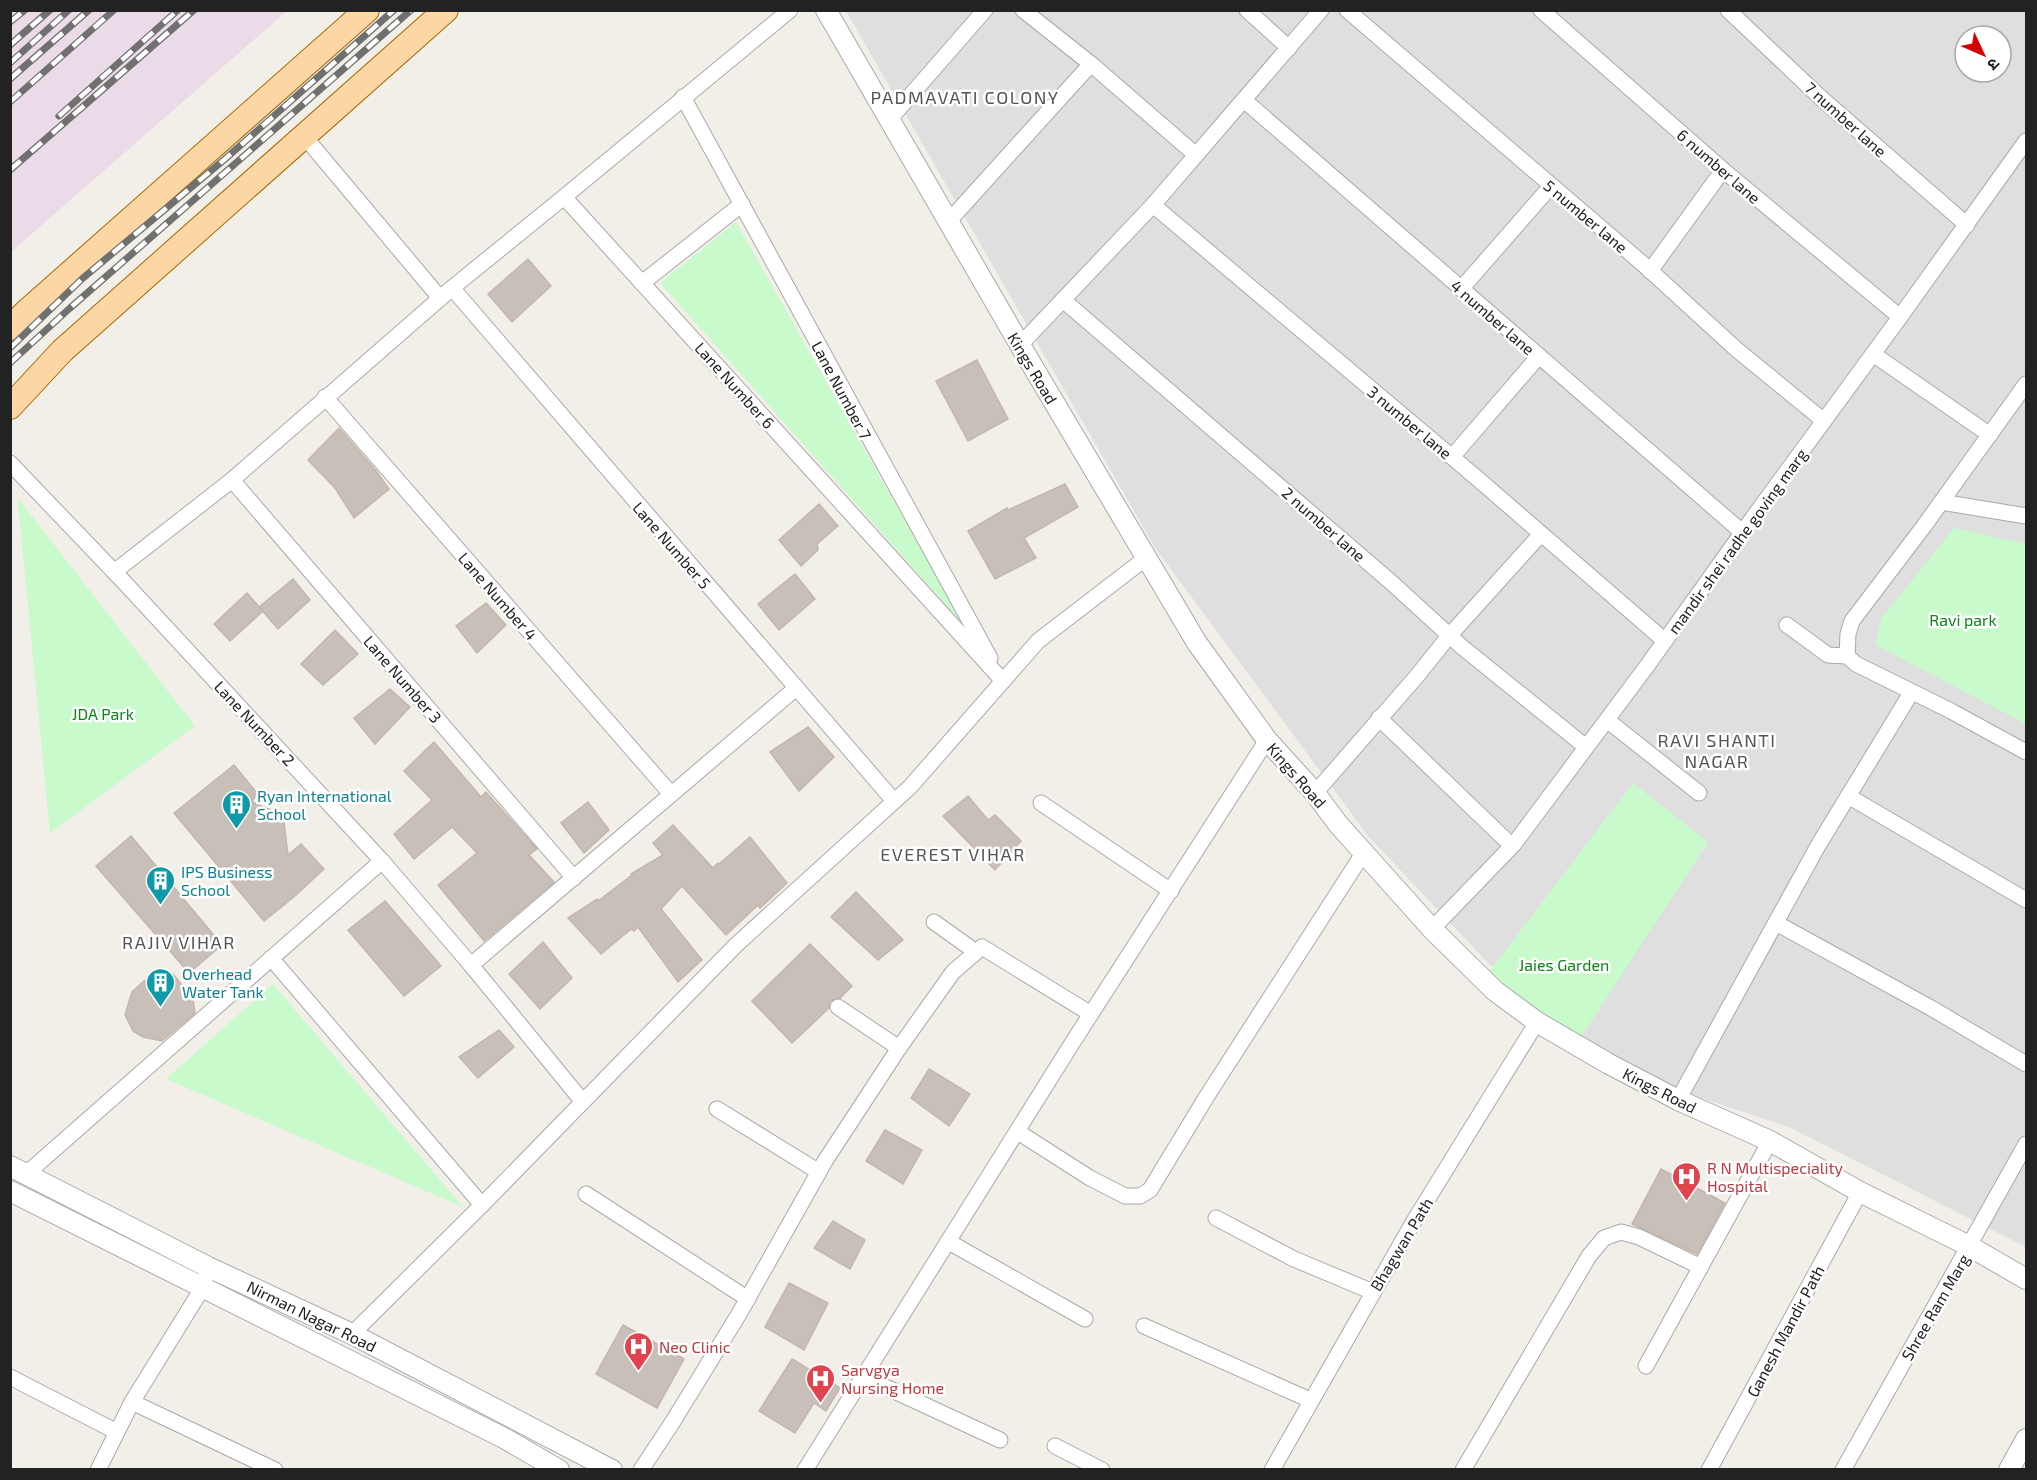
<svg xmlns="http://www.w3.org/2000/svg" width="2037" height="1480" viewBox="0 0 2037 1480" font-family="'Exo 2','Noto Sans Devanagari',sans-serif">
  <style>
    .residential { fill: #e0dfdf; fill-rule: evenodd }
    .industrial { fill: #ebdbe8 }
    .park { fill: #c8facc }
    .building { fill: #c7bfb8; stroke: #c4b6ab; stroke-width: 1.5 }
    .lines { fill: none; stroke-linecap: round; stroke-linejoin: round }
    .minor-casing { stroke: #a9a9a9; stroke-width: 17 }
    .tertiary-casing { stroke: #a9a9a9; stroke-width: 22 }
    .primary-casing { stroke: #a06b00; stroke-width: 26 }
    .minor { stroke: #fff; stroke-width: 15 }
    .tertiary { stroke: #fff; stroke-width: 20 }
    .primary { stroke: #fcd6a4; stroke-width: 24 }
    .rail-casing { stroke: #707070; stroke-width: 7 }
    .rail { stroke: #fff; stroke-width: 4.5; stroke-dasharray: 14; stroke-linecap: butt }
    .labels { text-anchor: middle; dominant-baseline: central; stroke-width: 5; stroke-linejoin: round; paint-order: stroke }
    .street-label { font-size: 16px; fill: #222; stroke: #fff }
    .park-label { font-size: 16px; fill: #0c8416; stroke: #fff }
    .culture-label { font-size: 16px; fill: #0d838f; stroke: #fff; text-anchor: start }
    .health-label { font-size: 16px; fill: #be3a42; stroke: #fff; text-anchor: start }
    .neighbourhood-label { font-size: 18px; letter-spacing: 1.5px; fill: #555; stroke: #fff }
  </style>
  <rect width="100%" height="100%" fill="#f2efe9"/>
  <path class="residential" d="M846,11H2026V1247L1791,1128L1570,1054L1542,1020L1368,836L1156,549ZM1965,36H2001V72H1965Z"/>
  <polygon class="industrial" points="11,10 287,10 287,11 11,252"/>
  <g class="park">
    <polygon points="736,222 963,624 660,283"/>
    <polygon points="17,497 195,726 50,833 18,503"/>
    <polygon points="1954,528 2026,544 2026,724 1876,645 1881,619"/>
    <polygon points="1633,783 1708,842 1570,1054 1530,1017 1489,972"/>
    <polygon points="273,984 463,1207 166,1079"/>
  </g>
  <g class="building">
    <polygon points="528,259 551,286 512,322 488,294"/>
    <polygon points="977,360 1008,419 968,441 936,381"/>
    <polygon points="339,428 377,472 389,489 354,518 335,488 308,460"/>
    <polygon points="1065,484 1078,507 1024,538 1036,558 995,579 968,531 1007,508 1008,510"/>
    <polygon points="819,504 838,526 817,544 818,550 801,566 779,540"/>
    <polygon points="795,574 815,599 779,630 758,604"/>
    <polygon points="293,579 310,600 278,629 259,607"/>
    <polygon points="247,593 263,611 230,641 214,624"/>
    <polygon points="486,603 506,625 477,653 456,626"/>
    <polygon points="335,630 358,654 323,685 301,664"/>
    <polygon points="390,689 410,707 375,744 354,718"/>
    <polygon points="808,727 834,757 799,791 770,752"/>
    <polygon points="434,742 481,797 486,792 537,849 529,855 554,882 484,941 438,885 477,853 452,827 414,859 394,834 432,800 404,771"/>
    <polygon points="234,765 257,793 252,802 283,815 288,855 301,844 324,869 295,896 264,921 174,813"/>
    <polygon points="968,796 988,820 995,815 1021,841 995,870 943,816"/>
    <polygon points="588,802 609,830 584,853 561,823"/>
    <polygon points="673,825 713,868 718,863 719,864 750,837 787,883 760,908 758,905 726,935 682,886 661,909 702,960 678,982 638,927 634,931 631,929 601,954 568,918 597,899 598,901 632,875 631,874 663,855 653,843"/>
    <polygon points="131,836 222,945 189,973 96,866"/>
    <polygon points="856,892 903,940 878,960 831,917"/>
    <polygon points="385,901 441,966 404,996 348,930"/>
    <polygon points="543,942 572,978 540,1009 509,974"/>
    <polygon points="810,944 852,986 840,998 830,1001 829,1008 792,1043 752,1001"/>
    <polygon points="173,974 193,999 195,1013 162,1041 143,1037 133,1031 125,1015 132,992 144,981"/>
    <polygon points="499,1030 514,1047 478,1078 459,1057"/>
    <polygon points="929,1069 970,1094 949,1126 911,1098"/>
    <polygon points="885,1130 922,1150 903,1184 866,1161"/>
    <polygon points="1661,1169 1725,1203 1697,1254 1632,1224"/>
    <polygon points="833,1221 865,1240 850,1269 814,1248"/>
    <polygon points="789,1283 828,1303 804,1350 765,1327"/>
    <polygon points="623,1325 684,1359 657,1408 596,1374"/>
    <polygon points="792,1359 840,1388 826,1411 814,1403 795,1433 759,1411"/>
  </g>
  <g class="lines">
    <defs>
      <g id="minor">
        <polyline points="1023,10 1091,64 1196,155"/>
        <polyline points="1247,10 1289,48"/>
        <polyline points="1347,10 1643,264 1736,349 1824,421"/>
        <polyline points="1541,10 1723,170 1900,317"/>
        <polyline points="1728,10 1821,98 1967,225"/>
        <polyline points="683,97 990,658"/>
        <polyline points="1244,100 1742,532"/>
        <polyline points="889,120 985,10"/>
        <polyline points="304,136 440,298"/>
        <polyline points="564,197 790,10"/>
        <polyline points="1153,205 1478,479 1665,641"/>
        <polyline points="948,222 1091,64"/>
        <polyline points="1650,271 1723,170"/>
        <polyline points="642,283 742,204"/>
        <polyline points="452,288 894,801"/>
        <polyline points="1461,289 1551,186"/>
        <polyline points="1063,300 1392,583 1462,647 1586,747"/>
        <polyline points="1020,345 1153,205 1321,10"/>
        <polyline points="1873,354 1990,435"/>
        <polyline points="2026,384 1924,526 1852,621 1848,634 1847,656 1856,664 1951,711 2026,752"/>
        <polyline points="325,397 671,794"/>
        <polyline points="1452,457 1539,356"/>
        <polyline points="10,463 123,581 382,861 471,965 583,1102"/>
        <polyline points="232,480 574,878"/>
        <polyline points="1941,502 2026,516"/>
        <polyline points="114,572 232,480 452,288 564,197 1003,681"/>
        <polyline points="1787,625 1828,655 1847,656"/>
        <polyline points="1379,718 1512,846"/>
        <polyline points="1607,720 1699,793"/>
        <polyline points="1315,793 1417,676 1449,636 1541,534"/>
        <polyline points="1848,796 2026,900"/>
        <polyline points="1041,803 1171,891"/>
        <polyline points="934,922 976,952"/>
        <polyline points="1776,923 1931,1008 2026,1064"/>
        <polyline points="1432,929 1514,844 1647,666 1752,519 1900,317 2026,141"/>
        <polyline points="271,958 482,1205"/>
        <polyline points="471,965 795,689"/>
        <polyline points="838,1007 899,1048"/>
        <polyline points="1678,1100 1819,844 1911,693"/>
        <polyline points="717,1109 819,1172"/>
        <polyline points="1018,1132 1090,1178 1125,1196 1140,1196 1150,1190 1207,1096 1364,852"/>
        <polyline points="25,1175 382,861"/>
        <polyline points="586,1194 748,1299"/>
        <polyline points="1216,1218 1294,1259 1373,1292"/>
        <polyline points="949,1242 1085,1319"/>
        <polyline points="1144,1326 1310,1400"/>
        <polyline points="352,1334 482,1205 736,945 910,787 1038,641 1146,558"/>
        <polyline points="1646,1366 1770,1141"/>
        <polyline points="10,1377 117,1432"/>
        <polyline points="864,1377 1000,1440"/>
        <polyline points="132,1402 275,1470"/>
        <polyline points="1055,1446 1102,1470"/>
        <polyline points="98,1470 132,1402 203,1287 205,1279"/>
        <polyline points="641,1470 672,1423 739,1314 825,1161 899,1048 953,972 982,947 1091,1014"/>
        <polyline points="805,1470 1071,1045 1267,740"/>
        <polyline points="1272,1470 1414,1221 1537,1022"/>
        <polyline points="1463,1470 1589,1256 1604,1238 1621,1232 1639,1237 1701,1267"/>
        <polyline points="1709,1470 1860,1192"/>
        <polyline points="1843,1470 2026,1144"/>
      </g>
      <g id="tertiary">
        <polyline points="826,10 1020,345 1197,643 1267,740 1315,793 1338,824 1432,929 1495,991 1537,1022 1609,1064 1678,1100 1770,1141 1860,1192 1969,1246 2026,1279"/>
        <polyline points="10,1166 208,1267 352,1334 612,1470"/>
        <polyline points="10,1191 504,1438 559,1470"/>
        <polyline points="2009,1470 2026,1439"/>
      </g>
      <g id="primary">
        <polyline points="10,328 26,312 367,10"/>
        <polyline points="10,407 62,351 446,10"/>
      </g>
    </defs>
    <use href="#minor" class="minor-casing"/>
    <use href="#tertiary" class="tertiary-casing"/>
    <use href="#primary" class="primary-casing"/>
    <use href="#minor" class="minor"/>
    <use href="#tertiary" class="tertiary"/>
    <use href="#primary" class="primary"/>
    <defs>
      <g id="rail">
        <polyline points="10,22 25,10"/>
        <polyline points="10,45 50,10"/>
        <polyline points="10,63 69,10"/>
        <polyline points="10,79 89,10"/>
        <polyline points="10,102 114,10"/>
        <polyline points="59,116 178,10"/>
        <polyline points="10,170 194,10"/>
        <polyline points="10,348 83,278 225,159 394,10"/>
        <polyline points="10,363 70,308 411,10"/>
      </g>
    </defs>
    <use href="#rail" class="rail-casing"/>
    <use href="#rail" class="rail"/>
  </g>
  <defs>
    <symbol id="building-pin" viewBox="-11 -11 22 30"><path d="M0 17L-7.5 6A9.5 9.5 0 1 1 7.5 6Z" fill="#0f9aa8" stroke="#fff"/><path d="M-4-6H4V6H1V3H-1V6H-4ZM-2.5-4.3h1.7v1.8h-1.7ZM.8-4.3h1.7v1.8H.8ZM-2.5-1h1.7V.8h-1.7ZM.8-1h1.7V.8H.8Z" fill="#fff"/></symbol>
    <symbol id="hospital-pin" viewBox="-11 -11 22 30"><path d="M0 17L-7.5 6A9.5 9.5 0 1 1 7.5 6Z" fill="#e0444e" stroke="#fff"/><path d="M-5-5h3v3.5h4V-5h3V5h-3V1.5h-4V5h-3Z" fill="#fff"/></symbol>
  </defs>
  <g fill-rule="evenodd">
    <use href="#building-pin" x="220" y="788" width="33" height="45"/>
    <use href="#building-pin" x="144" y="864" width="33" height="45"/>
    <use href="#building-pin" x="144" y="966" width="33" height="45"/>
    <use href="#hospital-pin" x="1670" y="1160" width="33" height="45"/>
    <use href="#hospital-pin" x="622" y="1330" width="33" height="45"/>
    <use href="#hospital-pin" x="804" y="1362" width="33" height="45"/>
  </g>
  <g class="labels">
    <g class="street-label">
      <text transform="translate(1846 119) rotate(42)">7 number lane</text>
      <text transform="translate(1719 166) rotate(41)">6 number lane</text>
      <text transform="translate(1586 216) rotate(40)">5 number lane</text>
      <text transform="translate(1493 317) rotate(41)">4 number lane</text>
      <text transform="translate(1033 368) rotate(59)">Kings Road</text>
      <text transform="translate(735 385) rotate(48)">Lane Number 6</text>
      <text transform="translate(842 390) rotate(62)">Lane Number 7</text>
      <text transform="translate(1410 422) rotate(40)">3 number lane</text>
      <text transform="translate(1324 524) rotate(41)">2 number lane</text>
      <text transform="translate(1737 541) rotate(-54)">mandir shei radhe goving marg</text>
      <text transform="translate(672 545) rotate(49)">Lane Number 5</text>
      <text transform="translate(498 596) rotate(49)">Lane Number 4</text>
      <text transform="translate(403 679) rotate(49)">Lane Number 3</text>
      <text transform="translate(255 723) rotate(47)">Lane Number 2</text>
      <text transform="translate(1297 775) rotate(49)">Kings Road</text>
      <text transform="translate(1660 1090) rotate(27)">Kings Road</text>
      <text transform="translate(1401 1244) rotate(-59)">Bhagwan Path</text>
      <text transform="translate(1935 1307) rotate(-60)">Shree Ram Marg</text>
      <text transform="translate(312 1316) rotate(26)">Nirman Nagar Road</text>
      <text transform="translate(1785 1331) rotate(-62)">Ganesh Mandir Path</text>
    </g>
    <g class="park-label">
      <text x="1963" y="619">Ravi park</text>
      <text x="103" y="713">JDA Park</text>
      <text x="1564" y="964">Jaies Garden</text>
    </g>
    <g class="culture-label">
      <text x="257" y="795">Ryan International<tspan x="257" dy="18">School</tspan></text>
      <text x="181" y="871">IPS Business<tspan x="181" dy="18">School</tspan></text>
      <text x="182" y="973">Overhead<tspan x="182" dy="18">Water Tank</tspan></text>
    </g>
    <g class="health-label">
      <text x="1707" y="1167">R N Multispeciality<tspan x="1707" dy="18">Hospital</tspan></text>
      <text x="659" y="1346">Neo Clinic</text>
      <text x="841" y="1369">Sarvgya<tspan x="841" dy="18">Nursing Home</tspan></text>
    </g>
    <g class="neighbourhood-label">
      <text x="965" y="97">PADMAVATI COLONY</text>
      <text x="1717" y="740">RAVI SHANTI<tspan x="1717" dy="21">NAGAR</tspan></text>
      <text x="953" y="854">EVEREST VIHAR</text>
      <text x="179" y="942">RAJIV VIHAR</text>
    </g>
  </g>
  <rect width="2037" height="1480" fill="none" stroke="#222222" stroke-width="24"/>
  <g transform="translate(1983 54) rotate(134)"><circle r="28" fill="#ffffff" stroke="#a7a7a7" stroke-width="1.5"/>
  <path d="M0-4.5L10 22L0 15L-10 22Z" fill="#d40000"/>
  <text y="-9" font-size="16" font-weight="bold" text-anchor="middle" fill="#222222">उ</text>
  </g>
</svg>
